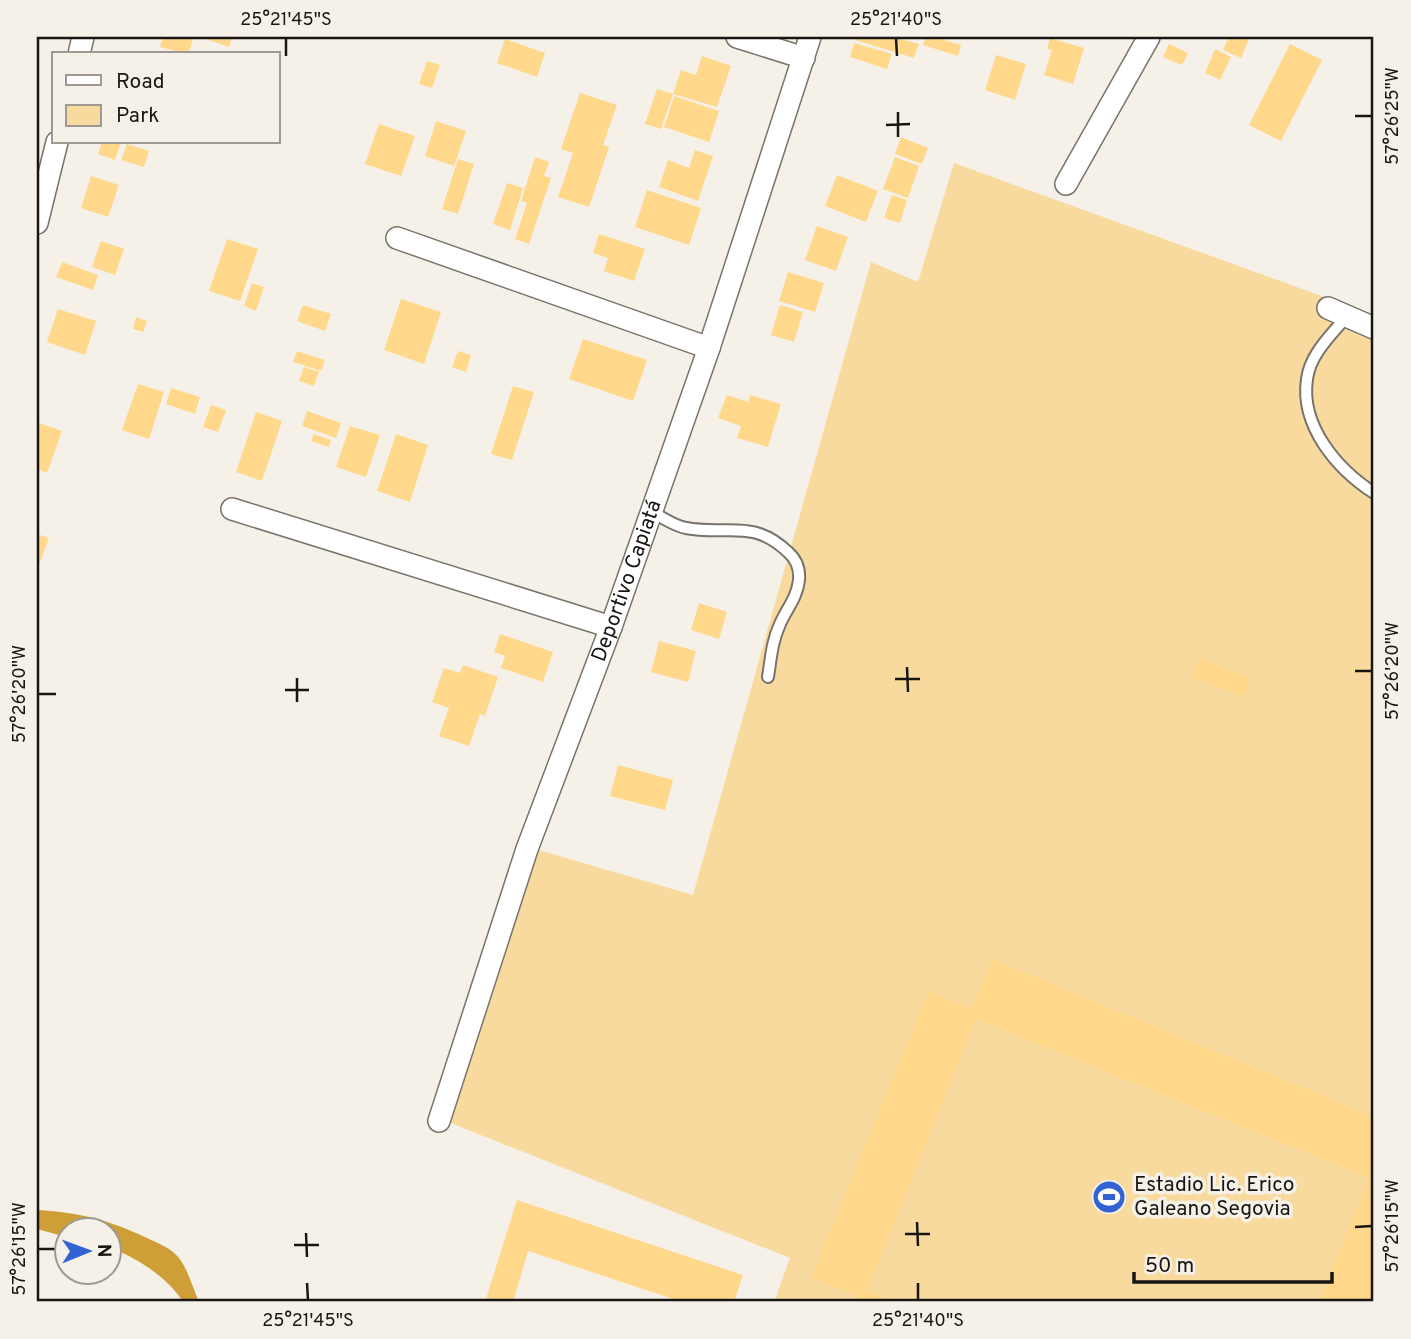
<svg xmlns="http://www.w3.org/2000/svg" width="1411" height="1339" viewBox="0 0 1411 1339" font-family="Overpass,sans-serif">
  <style>
    .green { fill: #f9da9e }
    .water { fill: #cd9f36 }
    .building { fill: #ffd88c }
    .lines { fill: none; stroke-linecap: round; stroke-linejoin: round }
    .lane-casing { stroke: #78746b; stroke-width: 14 }
    .street-casing { stroke: #78746b; stroke-width: 24 }
    .lane { stroke: #fff; stroke-width: 10 }
    .street { stroke: #fff; stroke-width: 21 }
    .ticks { fill: none; stroke: #181613; stroke-width: 2.5 }
    .labels { text-anchor: middle; dominant-baseline: central; stroke-width: 7; stroke-linejoin: round; paint-order: stroke }
    .street-label { font-size: 21px; fill: #181613; stroke: #f6f1e8 }
    .poi-label { font-size: 21px; fill: #181613; stroke: #f6f1e8; text-anchor: start }
    .neatline { fill: none; stroke: #181613; stroke-width: 2.5 }
    .ticks-label { font-size: 18px; text-anchor: middle; fill: #181613 }
  </style>
  <rect width="100%" height="100%" fill="#f6f1e8"/>
  <polygon class="green" points="954,163 1374,315 1374,1302 774,1302 790,1258 443,1120 532,848 693,895 871,262 918,282"/>
  <path class="water" d="M37,1210C82,1213 106,1219 147,1238C158,1243 171,1248 179,1258C188,1270 193,1288 199,1302H183C168,1277 135,1257 109,1247L108,1230H66V1237L37,1229Z"/>
  <g class="building">
    <polygon points="163,37 194,37 188,54 160,47"/>
    <polygon points="200,37 232,37 229,47"/>
    <polygon points="856,37 894,37 919,44 914,58 855,40"/>
    <polygon points="926,37 934,37 961,45 958,56 923,45"/>
    <polygon points="1229,37 1250,37 1241,58 1223,50"/>
    <polygon points="1050,38 1084,48 1073,84 1044,75 1052,50 1047,49"/>
    <polygon points="505,39 545,53 537,77 497,63"/>
    <polygon points="854,43 892,54 887,69 850,57"/>
    <polygon points="1169,44 1188,53 1182,65 1163,57"/>
    <polygon points="1290,44 1322,60 1281,141 1249,125"/>
    <polygon points="1215,49 1231,57 1220,80 1205,73"/>
    <polygon points="996,55 1026,64 1015,100 985,90"/>
    <polygon points="702,56 731,66 717,107 673,94 681,70 696,75"/>
    <polygon points="427,61 440,65 432,88 419,84"/>
    <polygon points="657,89 673,94 661,129 645,124"/>
    <polygon points="580,93 617,105 603,145 609,147 589,207 558,197 573,153 561,149"/>
    <polygon points="674,96 719,111 709,142 664,127"/>
    <polygon points="436,121 466,131 454,166 425,156"/>
    <polygon points="379,124 415,136 401,176 365,164"/>
    <polygon points="901,137 928,148 922,164 895,154"/>
    <polygon points="102,142 121,142 115,160 98,154"/>
    <polygon points="127,144 149,151 144,167 121,160"/>
    <polygon points="695,150 713,156 698,201 659,187 668,160 689,168"/>
    <polygon points="535,157 549,162 544,176 551,178 529,244 515,239 527,203 521,201"/>
    <polygon points="895,157 919,166 908,198 883,189"/>
    <polygon points="458,159 474,164 458,214 442,209"/>
    <polygon points="837,175 878,191 866,222 825,206"/>
    <polygon points="91,176 119,185 108,217 81,208"/>
    <polygon points="507,183 523,188 510,230 493,224"/>
    <polygon points="647,190 701,208 689,245 635,227"/>
    <polygon points="892,195 907,200 900,223 884,218"/>
    <polygon points="817,226 848,237 836,271 805,260"/>
    <polygon points="599,234 645,249 634,281 604,271 608,258 593,253"/>
    <polygon points="227,239 258,249 240,301 209,291"/>
    <polygon points="101,241 124,249 115,275 92,267"/>
    <polygon points="62,262 98,275 93,290 56,277"/>
    <polygon points="788,272 824,283 815,312 779,301"/>
    <polygon points="252,283 264,287 256,311 244,306"/>
    <polygon points="401,299 441,312 424,364 384,350"/>
    <polygon points="303,305 331,314 325,331 297,321"/>
    <polygon points="780,305 803,312 794,342 771,335"/>
    <polygon points="58,309 96,321 85,355 47,342"/>
    <polygon points="136,317 147,321 143,332 133,329"/>
    <polygon points="583,339 647,360 633,401 569,379"/>
    <polygon points="297,351 325,360 321,371 293,362"/>
    <polygon points="458,351 471,355 466,372 452,367"/>
    <polygon points="304,367 319,372 314,386 299,381"/>
    <polygon points="138,384 164,392 149,439 122,430"/>
    <polygon points="513,386 534,392 512,460 491,454"/>
    <polygon points="171,388 200,397 195,414 166,404"/>
    <polygon points="727,395 748,402 750,395 781,404 768,447 737,438 741,426 718,418"/>
    <polygon points="211,405 226,410 218,432 203,427"/>
    <polygon points="307,411 341,423 336,438 302,426"/>
    <polygon points="256,412 282,421 262,481 236,472"/>
    <polygon points="39,423 62,431 47,473 37,469 37,429"/>
    <polygon points="350,426 380,435 366,477 336,467"/>
    <polygon points="314,434 331,440 329,447 311,441"/>
    <polygon points="396,434 428,445 410,502 377,491"/>
    <polygon points="37,534 49,538 37,570"/>
    <polygon points="699,603 727,612 719,639 691,630"/>
    <polygon points="500,634 553,652 543,682 501,668 505,656 494,652"/>
    <polygon points="659,641 696,651 688,682 651,672"/>
    <polygon points="1199,658 1251,678 1244,697 1192,677"/>
    <polygon points="463,665 498,677 485,716 480,714 469,746 439,736 449,708 432,702 444,668 460,673"/>
    <polygon points="618,765 673,780 665,810 610,796"/>
    <polygon points="992,959 1374,1117 1374,1302 1319,1302 1369,1178 976,1019 867,1291 896,1302 855,1302 857,1296 811,1277 929,991 972,1009"/>
    <polygon points="517,1200 743,1275 734,1302 682,1302 528,1251 513,1302 485,1302"/>
  </g>
  <g class="lines">
    <defs>
      <g id="lane">
        <path d="M1347,316C1332,334 1310,354 1307,379C1300,426 1337,469 1374,493"/>
        <path d="M652,512C662,517 674,526 686,528C728,536 752,518 788,552C796,559 800,569 799,580C797,598 787,608 780,624C772,641 771,658 768,677"/>
      </g>
      <g id="street">
        <polyline points="737,37 804,58"/>
        <polyline points="79,54 83,37"/>
        <polyline points="1066,184 1149,37"/>
        <polyline points="37,223 57,142"/>
        <polyline points="397,238 709,348"/>
        <polyline points="1328,308 1374,328"/>
        <polyline points="232,509 611,627"/>
        <path id="s1" d="M439,1121L527,849L611,627L709,348L810,37"/>
      </g>
    </defs>
    <use href="#lane" class="lane-casing"/>
    <use href="#street" class="street-casing"/>
    <use href="#lane" class="lane"/>
    <use href="#street" class="street"/>
  </g>
  <path class="ticks" d="M286,38V56M896,38L897,56M898,112V137M1355,116H1372M886,125L910,124M907,667L908,692M1355,671H1372M297,678V702M895,679H920M285,690H309M38,694H56M917,1222L918,1246M1355,1227L1372,1226M306,1233L307,1257M905,1234H930M294,1245H319M38,1249H56M307,1283L308,1300M918,1283V1300"/>
  <defs>
    <symbol id="stadium-disc" viewBox="-11 -11 22 22"><circle r="9.5" fill="#3363d2" stroke="#f6f1e8"/><path d="M0-5a6.5 5 0 1 0 0 10a6.5 5 0 1 0 0-10ZM-3.5-1.8h7v3.6h-7Z" fill="#fff"/></symbol>
  </defs>
  <g fill-rule="evenodd">
    <use href="#stadium-disc" x="1090" y="1178" width="38" height="38"/>
  </g>
  <g class="labels">
    <g class="street-label">
      <text stroke="none"><textPath href="#s1" startOffset="572">Deportivo Capiatá</textPath></text>
    </g>
    <g class="poi-label">
      <text x="1134" y="1185">Estadio Lic. Erico<tspan x="1134" dy="24">Galeano Segovia</tspan></text>
    </g>
  </g>
  <rect width="1411" height="1339" fill="none" stroke="#f6f1e8" stroke-width="77"/>
  <rect x="52" y="52" width="228" height="91" fill="#f6f1e8" stroke="#9d9993" stroke-width="2"/>
  <rect x="66" y="75" width="35" height="10" fill="#ffffff" stroke="#9d9993" stroke-width="2"/>
  <text x="116" y="88" font-size="21" fill="#181613">Road</text>
  <rect x="66" y="105" width="35" height="21" fill="#f9da9e" stroke="#9d9993" stroke-width="2"/>
  <text x="116" y="122" font-size="21" fill="#181613">Park</text>
  <g transform="translate(88 1251) rotate(89)"><circle r="33" fill="#f6f1e8" stroke="#9d9993" stroke-width="2"/>
  <path d="M0-5L12 26L0 18L-12 26Z" fill="#3363d2"/>
  <text y="-10" font-size="19" font-weight="bold" text-anchor="middle" fill="#181613">N</text>
  </g>
  <path d="M1134 1272v10h198v-10" fill="none" stroke="#181613" stroke-width="3.5"/>
  <text x="1145" y="1272" font-size="21" fill="#181613" stroke="#f6f1e8" stroke-width="5" paint-order="stroke">50 m</text>
  <rect x="38" y="38" width="1334" height="1262" class="neatline"/>
  <g class="ticks-label">
    <text x="286" y="25">25°21'45"S</text>
    <text x="896" y="25">25°21'40"S</text>
    <text transform="translate(1392 116) rotate(-90)" y="6">57°26'25"W</text>
    <text transform="translate(1392 671) rotate(-90)" y="6">57°26'20"W</text>
    <text transform="translate(19 694) rotate(-90)" y="6">57°26'20"W</text>
    <text transform="translate(1392 1226) rotate(-90)" y="6">57°26'15"W</text>
    <text transform="translate(19 1249) rotate(-90)" y="6">57°26'15"W</text>
    <text x="308" y="1326">25°21'45"S</text>
    <text x="918" y="1326">25°21'40"S</text>
  </g>
</svg>
